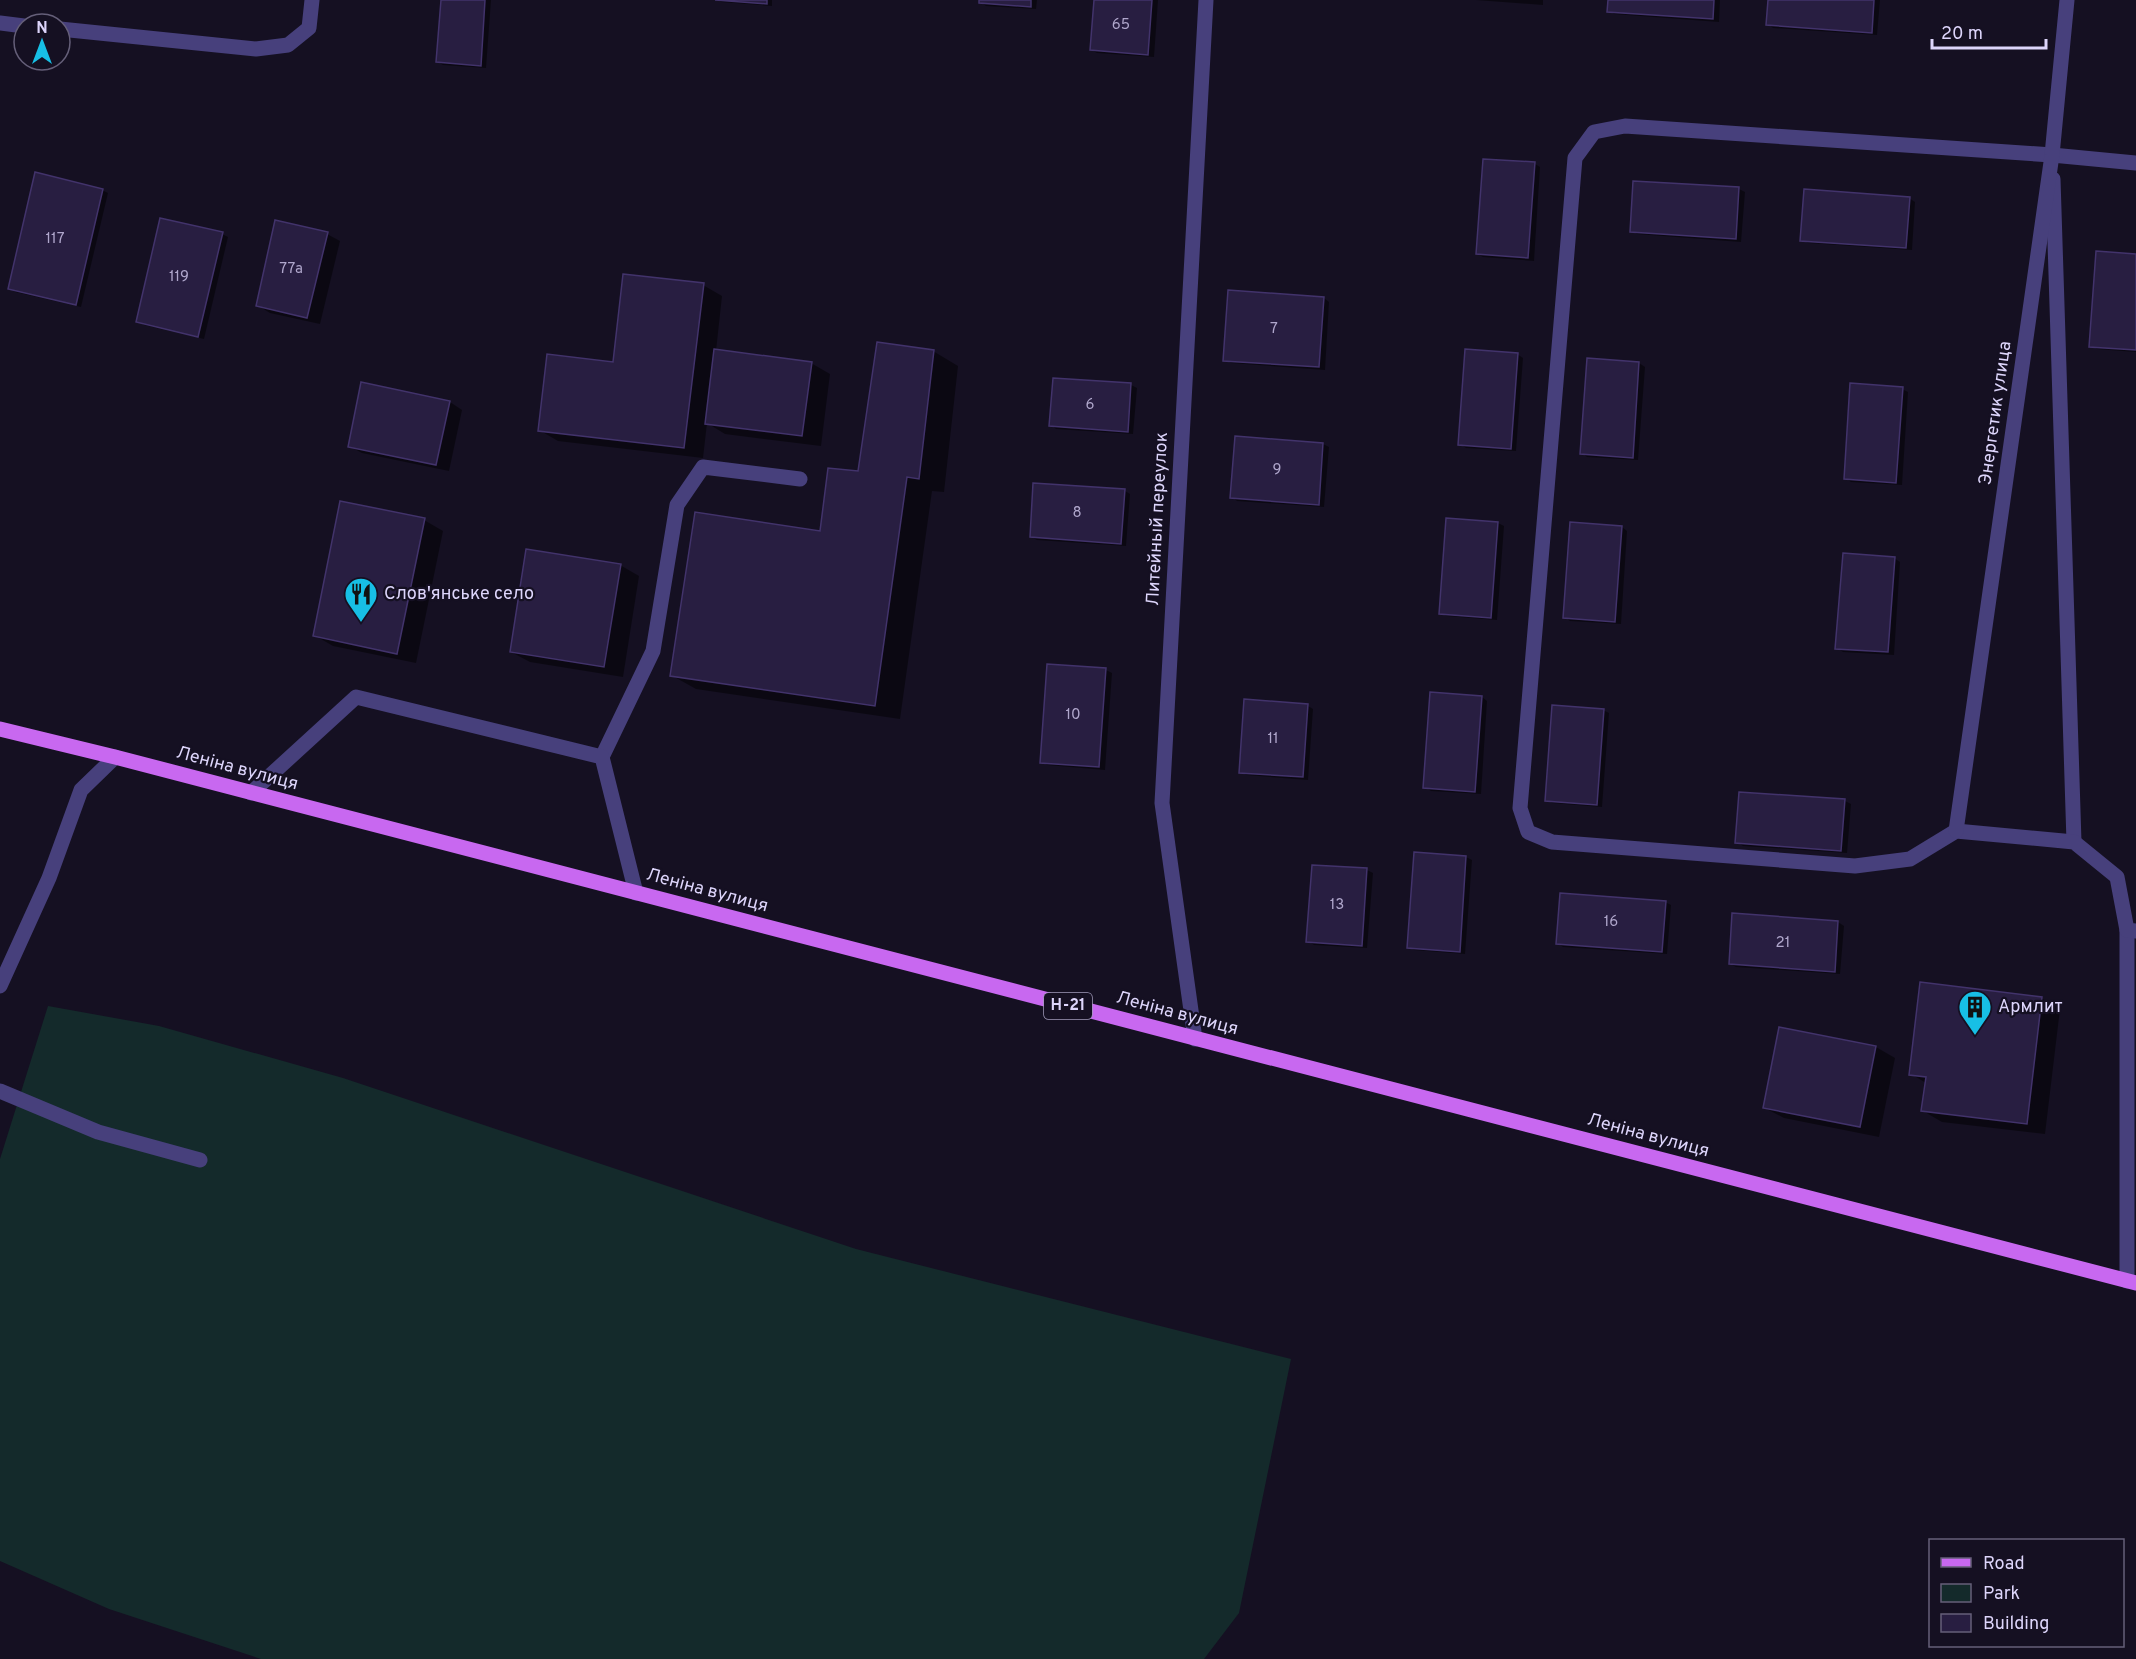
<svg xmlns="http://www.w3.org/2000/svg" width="2136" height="1659" viewBox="0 0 2136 1659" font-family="Overpass,sans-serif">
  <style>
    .green { fill: #142a2b }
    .shadow { fill: #0007 }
    .building { fill: #281e41; stroke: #42336b; stroke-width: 1.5 }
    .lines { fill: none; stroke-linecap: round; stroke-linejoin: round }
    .lane { stroke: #47407c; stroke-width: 15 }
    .street { stroke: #47407c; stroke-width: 15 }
    .primary { stroke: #c868f0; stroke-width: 15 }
    .labels { text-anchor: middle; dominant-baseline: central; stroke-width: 4.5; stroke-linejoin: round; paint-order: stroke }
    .number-label { font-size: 15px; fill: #b0a7cc }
    .shield { fill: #151022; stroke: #a19aba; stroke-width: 1.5 }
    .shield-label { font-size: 16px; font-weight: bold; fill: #ddd5fb }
    .street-label { font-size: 18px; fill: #ddd5fb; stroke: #151022 }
    .poi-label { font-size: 18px; fill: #ddd5fb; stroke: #151022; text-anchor: start }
  </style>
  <rect width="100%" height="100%" fill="#151022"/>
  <polygon class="green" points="48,1006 159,1026 343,1078 856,1249 1291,1359 1239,1613 1204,1659 261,1659 109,1609 0,1561 0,1159"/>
  <g class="shadow">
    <polygon points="442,0 491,0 486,68 443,65 438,62"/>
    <polygon points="717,0 772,0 772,6 721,2"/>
    <polygon points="981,0 1037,0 1036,9 986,6 980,2"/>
    <polygon points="1095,0 1158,0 1154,57 1097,53 1091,50"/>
    <polygon points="1476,0 1543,0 1543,5"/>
    <polygon points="1609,0 1720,0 1719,22 1614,14 1609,11"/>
    <polygon points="1769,0 1880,0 1877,35 1773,28 1768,24"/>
    <polygon points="1535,164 1540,167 1534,261 1483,257 1477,254"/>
    <polygon points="1739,189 1745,192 1741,242 1637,234 1631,231"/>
    <polygon points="102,190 108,193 81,307 15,292 9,288"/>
    <polygon points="1909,198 1915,202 1912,250 1808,243 1802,240"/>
    <polygon points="222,234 228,237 204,339 144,325 138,321"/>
    <polygon points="327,234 340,241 320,324 270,313 257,305"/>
    <polygon points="2136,255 2136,352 2097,349 2091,346"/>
    <polygon points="703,285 722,296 716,351 811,363 830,374 821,446 725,434 707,423 703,458 558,441 539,430"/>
    <polygon points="1324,298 1329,302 1325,370 1231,363 1225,360"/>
    <polygon points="933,351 958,366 944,492 932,491 900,719 696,689 671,675 821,533"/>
    <polygon points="1517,354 1523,358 1516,451 1466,448 1460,444"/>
    <polygon points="1639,363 1645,367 1638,460 1587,457 1582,453"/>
    <polygon points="1131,385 1137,388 1133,434 1056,429 1051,425"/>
    <polygon points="1902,389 1908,392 1902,485 1851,482 1845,478"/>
    <polygon points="450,402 462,410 449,471 362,453 349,446"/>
    <polygon points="1323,444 1329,447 1324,507 1237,501 1232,497"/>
    <polygon points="1125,491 1130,494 1126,546 1037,540 1031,537"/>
    <polygon points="424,520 443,531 416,663 333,646 314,635"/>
    <polygon points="1498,523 1504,526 1497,620 1446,616 1440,613"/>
    <polygon points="1622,527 1627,531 1621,624 1570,621 1565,617"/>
    <polygon points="1894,558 1900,562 1894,655 1843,652 1837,648"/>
    <polygon points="620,565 639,576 623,677 530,662 511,652"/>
    <polygon points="1106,670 1112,673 1105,770 1047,765 1041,762"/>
    <polygon points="1482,697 1487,701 1481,794 1431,791 1425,787"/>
    <polygon points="1308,706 1313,709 1308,780 1246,775 1240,772"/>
    <polygon points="1603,710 1609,713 1602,807 1552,803 1546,800"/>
    <polygon points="1845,801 1851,804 1847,853 1743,846 1737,842"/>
    <polygon points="1415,854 1466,857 1472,860 1465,954 1414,950 1409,947"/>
    <polygon points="1367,870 1373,873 1367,948 1314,945 1308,941"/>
    <polygon points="1665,902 1671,905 1667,954 1563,947 1557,943"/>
    <polygon points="1734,915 1838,922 1844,926 1840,974 1736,967 1730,964"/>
    <polygon points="2041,998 2060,1009 2045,1134 1942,1122 1923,1111 1926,1083 1911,1074"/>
    <polygon points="1876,1047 1895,1058 1879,1137 1784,1118 1765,1108"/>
  </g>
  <g class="building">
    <polygon points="441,0 485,0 481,66 436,62"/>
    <polygon points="715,0 767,0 767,4"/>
    <polygon points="979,0 1031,0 1031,7 979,3"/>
    <polygon points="1094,0 1152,0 1148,55 1090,50"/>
    <polygon points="1608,0 1714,0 1713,19 1607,12"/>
    <polygon points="1768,0 1874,0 1872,33 1766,25"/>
    <polygon points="1483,159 1535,162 1528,258 1476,254"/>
    <polygon points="35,172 103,189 76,305 8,289"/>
    <polygon points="1633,181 1739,187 1736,239 1630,232"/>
    <polygon points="1804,189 1910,197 1906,248 1800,241"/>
    <polygon points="160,218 223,232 198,337 136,322"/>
    <polygon points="275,220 328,232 307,318 256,306"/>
    <polygon points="2096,251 2136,254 2136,350 2089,347"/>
    <polygon points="623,274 704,283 684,448 538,431 547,354 613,362"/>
    <polygon points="1228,290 1324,297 1319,367 1223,361"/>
    <polygon points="877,342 934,350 919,479 907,477 875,706 670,676 695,512 820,531 828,468 858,471"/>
    <polygon points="714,349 812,362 802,436 705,424"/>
    <polygon points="1465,349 1518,353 1511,449 1458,445"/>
    <polygon points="1587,358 1639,362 1633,458 1580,454"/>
    <polygon points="1053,378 1131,383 1128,432 1049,426"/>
    <polygon points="361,382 450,401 436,465 348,447"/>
    <polygon points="1850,383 1903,387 1896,483 1844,479"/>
    <polygon points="1235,436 1323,443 1319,505 1230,498"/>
    <polygon points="1033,483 1125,489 1121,544 1030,537"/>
    <polygon points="340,501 425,518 397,654 313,636"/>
    <polygon points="1446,518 1498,522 1491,618 1439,614"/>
    <polygon points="1570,522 1622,526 1615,622 1563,618"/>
    <polygon points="526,549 621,564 604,667 510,652"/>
    <polygon points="1843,553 1895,557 1888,652 1835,649"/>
    <polygon points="1047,664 1106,668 1099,767 1040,763"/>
    <polygon points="1430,692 1482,696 1475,792 1423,788"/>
    <polygon points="1244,699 1308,704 1303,777 1239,773"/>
    <polygon points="1552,705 1604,709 1597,805 1545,801"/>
    <polygon points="1739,792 1845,799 1841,851 1735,843"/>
    <polygon points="1414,852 1466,856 1460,952 1407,948"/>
    <polygon points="1312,865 1367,868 1362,946 1306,942"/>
    <polygon points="1560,893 1666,901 1662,952 1556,944"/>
    <polygon points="1732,913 1838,921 1835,972 1729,964"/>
    <polygon points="1920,982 2042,997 2027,1124 1921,1111 1926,1077 1909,1075"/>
    <polygon points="1779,1027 1876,1046 1860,1127 1763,1108"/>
  </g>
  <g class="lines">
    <g class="lane">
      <polyline points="2053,179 2074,842"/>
      <polyline points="602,757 653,651 677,505 703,467 800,479"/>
      <polyline points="251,793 356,697 602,757 636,893"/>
      <polyline points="0,1091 98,1132 200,1160"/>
      <polyline points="2127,1281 2127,930"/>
    </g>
    <g class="street">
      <polyline points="0,23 24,26"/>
      <polyline points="60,29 256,49 288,45 309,28 312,0"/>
      <polyline points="2136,163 2052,155 1625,126 1594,132 1575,158 1520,808 1528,832 1552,842 1855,866 1910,859 1956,831 2074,842 2117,877 2127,930 2136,931"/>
      <polyline points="1956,831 2052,155 2067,0"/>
      <polyline points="0,986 49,878 81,790 115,757"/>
      <polyline points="1195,1039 1162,803 1206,0"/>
    </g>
    <polyline class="primary" points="0,729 115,757 2136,1283"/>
  </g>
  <defs>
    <symbol id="restaurant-pin" viewBox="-11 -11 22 30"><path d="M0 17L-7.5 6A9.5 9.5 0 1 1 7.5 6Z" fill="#17bfe5" stroke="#151022"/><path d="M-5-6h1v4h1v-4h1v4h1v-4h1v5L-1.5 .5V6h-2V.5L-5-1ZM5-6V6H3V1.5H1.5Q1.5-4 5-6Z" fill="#111"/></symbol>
    <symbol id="building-pin" viewBox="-11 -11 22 30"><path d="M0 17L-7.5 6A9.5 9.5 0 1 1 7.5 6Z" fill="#17bfe5" stroke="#151022"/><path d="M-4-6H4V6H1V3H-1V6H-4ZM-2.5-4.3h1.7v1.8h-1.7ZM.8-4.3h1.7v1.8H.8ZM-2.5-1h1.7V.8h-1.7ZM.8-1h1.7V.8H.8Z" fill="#111"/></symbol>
  </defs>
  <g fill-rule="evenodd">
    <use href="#restaurant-pin" x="342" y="575" width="38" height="52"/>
    <use href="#building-pin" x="1956" y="988" width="38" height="52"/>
  </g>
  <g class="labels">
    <g class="number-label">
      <text x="1121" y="25">65</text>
      <text x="55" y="239">117</text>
      <text x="291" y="269">77а</text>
      <text x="179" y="277">119</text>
      <text x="1274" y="329">7</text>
      <text x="1090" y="405">6</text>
      <text x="1277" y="470">9</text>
      <text x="1077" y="513">8</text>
      <text x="1073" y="715">10</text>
      <text x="1273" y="739">11</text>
      <text x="1337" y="905">13</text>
      <text x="1611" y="922">16</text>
      <text x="1783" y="943">21</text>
    </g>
    <rect class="shield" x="1044" y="993" width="48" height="26" rx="4.5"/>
    <g class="shield-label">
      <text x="1068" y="1006">Н-21</text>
    </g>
    <g class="street-label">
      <text transform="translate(1996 413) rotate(-82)">Энергетик улица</text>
      <text transform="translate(1158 519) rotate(-87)">Литейный переулок</text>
      <text transform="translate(237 769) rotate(15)">Леніна вулиця</text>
      <text transform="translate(707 891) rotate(15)">Леніна вулиця</text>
      <text transform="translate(1177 1014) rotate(15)">Леніна вулиця</text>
      <text transform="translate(1648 1136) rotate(15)">Леніна вулиця</text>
    </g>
    <g class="poi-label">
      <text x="384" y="594">Слов'янське село</text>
      <text x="1998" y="1007">Армлит</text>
    </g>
  </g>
  <rect x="1929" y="1539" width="195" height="108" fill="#151022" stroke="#655f79" stroke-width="1.5"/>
  <rect x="1941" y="1558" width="30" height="9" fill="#c868f0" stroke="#655f79" stroke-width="1.5"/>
  <text x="1983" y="1569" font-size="18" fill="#ddd5fb">Road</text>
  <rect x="1941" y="1584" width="30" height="18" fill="#142a2b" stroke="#655f79" stroke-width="1.5"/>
  <text x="1983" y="1599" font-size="18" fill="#ddd5fb">Park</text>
  <rect x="1941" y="1614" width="30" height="18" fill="#281e41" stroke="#655f79" stroke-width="1.5"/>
  <text x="1983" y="1629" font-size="18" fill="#ddd5fb">Building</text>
  <g transform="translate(42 42)"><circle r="28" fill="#151022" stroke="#655f79" stroke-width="1.5"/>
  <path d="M0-4.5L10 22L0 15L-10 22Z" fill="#17bfe5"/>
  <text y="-9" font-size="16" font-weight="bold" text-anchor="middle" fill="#ddd5fb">N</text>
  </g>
  <path d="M1932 39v9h114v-9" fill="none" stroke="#ddd5fb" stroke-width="3"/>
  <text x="1941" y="39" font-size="18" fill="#ddd5fb" stroke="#151022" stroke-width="4.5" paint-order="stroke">20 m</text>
</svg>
